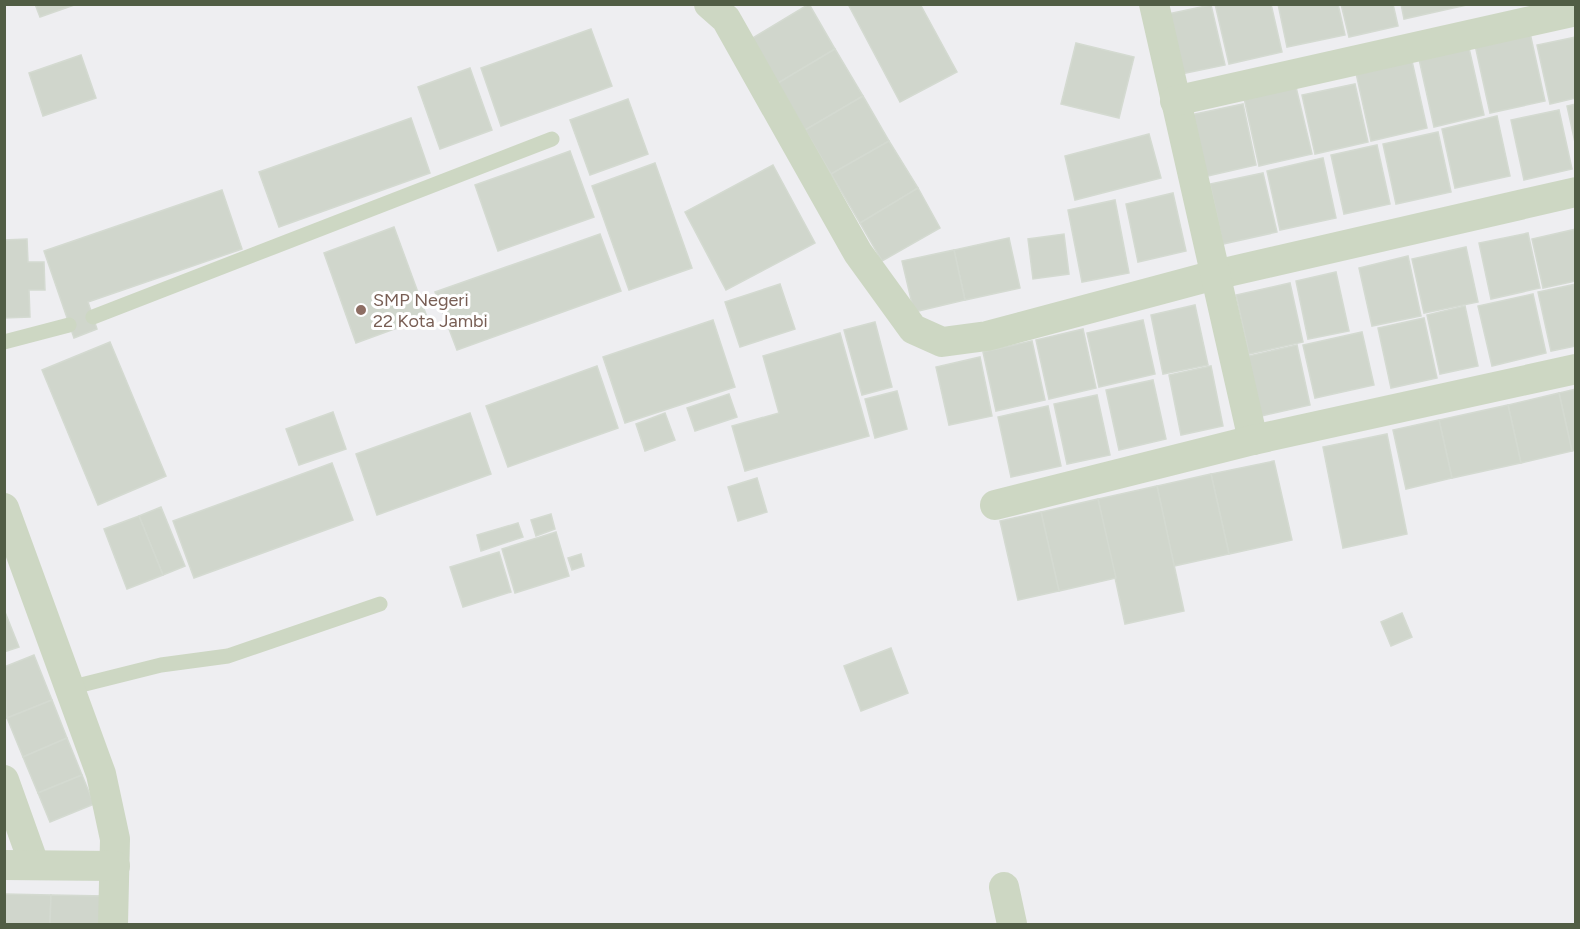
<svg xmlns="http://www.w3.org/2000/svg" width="1580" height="929" viewBox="0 0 1580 929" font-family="Figtree,sans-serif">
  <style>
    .building { fill: #d0d6cc; stroke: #d4dad1; stroke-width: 1.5 }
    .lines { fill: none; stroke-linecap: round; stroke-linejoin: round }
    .lane { stroke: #cdd7c3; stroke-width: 15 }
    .street { stroke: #cdd7c3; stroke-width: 30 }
    .education-dot { fill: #8d6e63; stroke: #fff; stroke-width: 2 }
    .labels { text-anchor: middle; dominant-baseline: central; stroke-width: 6; stroke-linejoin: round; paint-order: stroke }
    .education-label { font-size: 18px; fill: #785e54; stroke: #fff; text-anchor: start }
  </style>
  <rect width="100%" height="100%" fill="#eeeef1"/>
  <g class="building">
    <polygon points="35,4 77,4 40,17"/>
    <polygon points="809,4 835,49 778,83 751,39"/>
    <polygon points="848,4 920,4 957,72 900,102"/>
    <polygon points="1215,4 1271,4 1282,52 1229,64"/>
    <polygon points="1278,4 1338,4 1345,35 1287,47"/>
    <polygon points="1341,4 1393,4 1398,26 1349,37"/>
    <polygon points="1401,4 1467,4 1467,5 1404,19"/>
    <polygon points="1211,5 1225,65 1171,76 1158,16"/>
    <polygon points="591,29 612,86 501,126 481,68"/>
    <polygon points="1530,33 1545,101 1490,113 1475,45"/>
    <polygon points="1576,37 1576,98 1550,104 1537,45"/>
    <polygon points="1076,43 1134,57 1119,118 1061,104"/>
    <polygon points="1469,48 1484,115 1434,127 1419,59"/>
    <polygon points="835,49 863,96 805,130 778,83"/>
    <polygon points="81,55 96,98 43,116 29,73"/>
    <polygon points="1412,61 1427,128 1371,141 1356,73"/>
    <polygon points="470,68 492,130 440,149 418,87"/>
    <polygon points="1355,84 1368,142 1315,154 1302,95"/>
    <polygon points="1296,87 1312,154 1259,166 1244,98"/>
    <polygon points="863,96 889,141 831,174 805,130"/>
    <polygon points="628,99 648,154 590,175 570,120"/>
    <polygon points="1243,104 1256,165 1203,177 1190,115"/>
    <polygon points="1576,104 1576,147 1567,106"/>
    <polygon points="1559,110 1572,169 1524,180 1511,120"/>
    <polygon points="1497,116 1510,176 1455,188 1442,129"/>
    <polygon points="411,118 430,173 279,227 259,172"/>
    <polygon points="1438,132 1451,192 1396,204 1383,144"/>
    <polygon points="1149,134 1161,178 1075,200 1065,156"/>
    <polygon points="889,141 918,188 860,223 831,174"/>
    <polygon points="1377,145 1390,204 1344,214 1331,155"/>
    <polygon points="570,151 594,217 498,251 475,185"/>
    <polygon points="1323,158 1336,218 1280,230 1267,171"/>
    <polygon points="655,163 692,268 629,290 592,186"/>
    <polygon points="773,165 815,243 726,290 685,212"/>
    <polygon points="1263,173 1277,232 1223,244 1210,184"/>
    <polygon points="918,188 940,228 882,261 860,223"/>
    <polygon points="222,190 242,249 88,302 97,329 74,338 44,251"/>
    <polygon points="1173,193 1186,251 1138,262 1126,204"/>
    <polygon points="1115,200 1129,273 1082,282 1068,210"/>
    <polygon points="394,227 427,317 356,343 324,253"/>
    <polygon points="1576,229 1576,281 1543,288 1532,239"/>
    <polygon points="1528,233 1540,288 1491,299 1479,243"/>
    <polygon points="600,234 621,291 457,350 435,292"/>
    <polygon points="1064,234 1069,274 1033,279 1028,239"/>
    <polygon points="1009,238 1020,288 965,300 954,250"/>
    <polygon points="27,239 28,262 44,262 45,290 29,290 30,317 4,318 4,240"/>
    <polygon points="1466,247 1478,302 1424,313 1412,259"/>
    <polygon points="954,250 965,300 914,312 902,261"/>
    <polygon points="1408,256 1421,316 1372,326 1359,268"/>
    <polygon points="1336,272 1349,331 1308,339 1296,281"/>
    <polygon points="1290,283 1303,342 1249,354 1236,295"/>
    <polygon points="780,284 795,329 740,347 725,302"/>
    <polygon points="1576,284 1576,346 1551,351 1538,292"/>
    <polygon points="1533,294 1546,353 1492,366 1478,306"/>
    <polygon points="1195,305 1208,365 1163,374 1151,315"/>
    <polygon points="1465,306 1478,366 1440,374 1427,315"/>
    <polygon points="1424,318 1437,378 1391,388 1378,328"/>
    <polygon points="713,320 735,387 625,423 603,357"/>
    <polygon points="1143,320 1155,374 1099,387 1087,333"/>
    <polygon points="875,322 892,387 862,395 844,330"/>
    <polygon points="1083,329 1096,388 1049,399 1036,340"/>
    <polygon points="1362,332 1374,385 1315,398 1303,345"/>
    <polygon points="840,333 869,436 745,471 732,426 779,413 763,356"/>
    <polygon points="1032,341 1045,400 996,411 983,352"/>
    <polygon points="110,342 166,476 98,505 42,370"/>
    <polygon points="1297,345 1310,405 1257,417 1244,357"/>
    <polygon points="980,357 992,416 949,425 936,367"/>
    <polygon points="597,366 618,428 508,467 486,406"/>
    <polygon points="1211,366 1223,426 1181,435 1169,375"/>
    <polygon points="1153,380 1166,439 1119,450 1106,390"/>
    <polygon points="1576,389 1576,450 1572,451 1559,393"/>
    <polygon points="897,391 907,429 875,438 865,399"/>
    <polygon points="1559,393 1572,451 1521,463 1508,405"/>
    <polygon points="729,394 737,417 695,431 687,408"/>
    <polygon points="1097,395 1110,455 1067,464 1054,404"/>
    <polygon points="1508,405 1521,463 1452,478 1439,420"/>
    <polygon points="1048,406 1061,466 1011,477 998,417"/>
    <polygon points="333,412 346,449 299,465 286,429"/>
    <polygon points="470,413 491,474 377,515 356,454"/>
    <polygon points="665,413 675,440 645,451 636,424"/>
    <polygon points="1439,420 1452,478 1406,489 1393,430"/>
    <polygon points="1387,434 1407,534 1343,548 1323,447"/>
    <polygon points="1274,461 1292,540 1229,554 1211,474"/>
    <polygon points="332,463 353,520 194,578 173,521"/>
    <polygon points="1211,474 1229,554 1174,566 1157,486"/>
    <polygon points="757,478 767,512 738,521 728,487"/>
    <polygon points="1157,486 1184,611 1125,624 1098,499"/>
    <polygon points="1098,499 1116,578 1059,591 1041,512"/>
    <polygon points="161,507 185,566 163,575 139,516"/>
    <polygon points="1041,512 1059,591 1018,600 1000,521"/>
    <polygon points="551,514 555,529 536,536 531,520"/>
    <polygon points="139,516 163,575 127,589 104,529"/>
    <polygon points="518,523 523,537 481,551 477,535"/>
    <polygon points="556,532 569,576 515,593 502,549"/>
    <polygon points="499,552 511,592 463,607 450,567"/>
    <polygon points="581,554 584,566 572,570 568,558"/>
    <polygon points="5,612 19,647 4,652 4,613"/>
    <polygon points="1402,613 1412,637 1391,646 1381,622"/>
    <polygon points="891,648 908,693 861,711 844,666"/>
    <polygon points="34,655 52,700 7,718 4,667"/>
    <polygon points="52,700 67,738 23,757 7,718"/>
    <polygon points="67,738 82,775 38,793 23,757"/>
    <polygon points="82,775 94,804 50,822 38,793"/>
    <polygon points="4,894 51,895 50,924 4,924"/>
    <polygon points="51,895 106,896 105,924 50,924"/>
  </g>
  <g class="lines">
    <g class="lane">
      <polyline points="93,317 552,139"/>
      <polyline points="4,342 69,325"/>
      <polyline points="69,688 161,665 228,656 380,604"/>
    </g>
    <g class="street">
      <polyline points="709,4 726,19 858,253 913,329 942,342 987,336 1215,275 1576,192"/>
      <polyline points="1154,4 1253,440"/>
      <polyline points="1175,101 1576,11"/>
      <polyline points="995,505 1253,440 1576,369"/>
      <polyline points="4,508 101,774 115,839 113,924"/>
      <polyline points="4,780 34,864"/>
      <polyline points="4,865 115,866"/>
      <polyline points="1004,887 1012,924"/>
    </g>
  </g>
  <circle class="education-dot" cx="361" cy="310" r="6"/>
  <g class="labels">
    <g class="education-label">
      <text x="373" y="300">SMP Negeri<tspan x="373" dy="21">22 Kota Jambi</tspan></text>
    </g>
  </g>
  <rect width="1580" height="929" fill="none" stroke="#515d45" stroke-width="12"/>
</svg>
